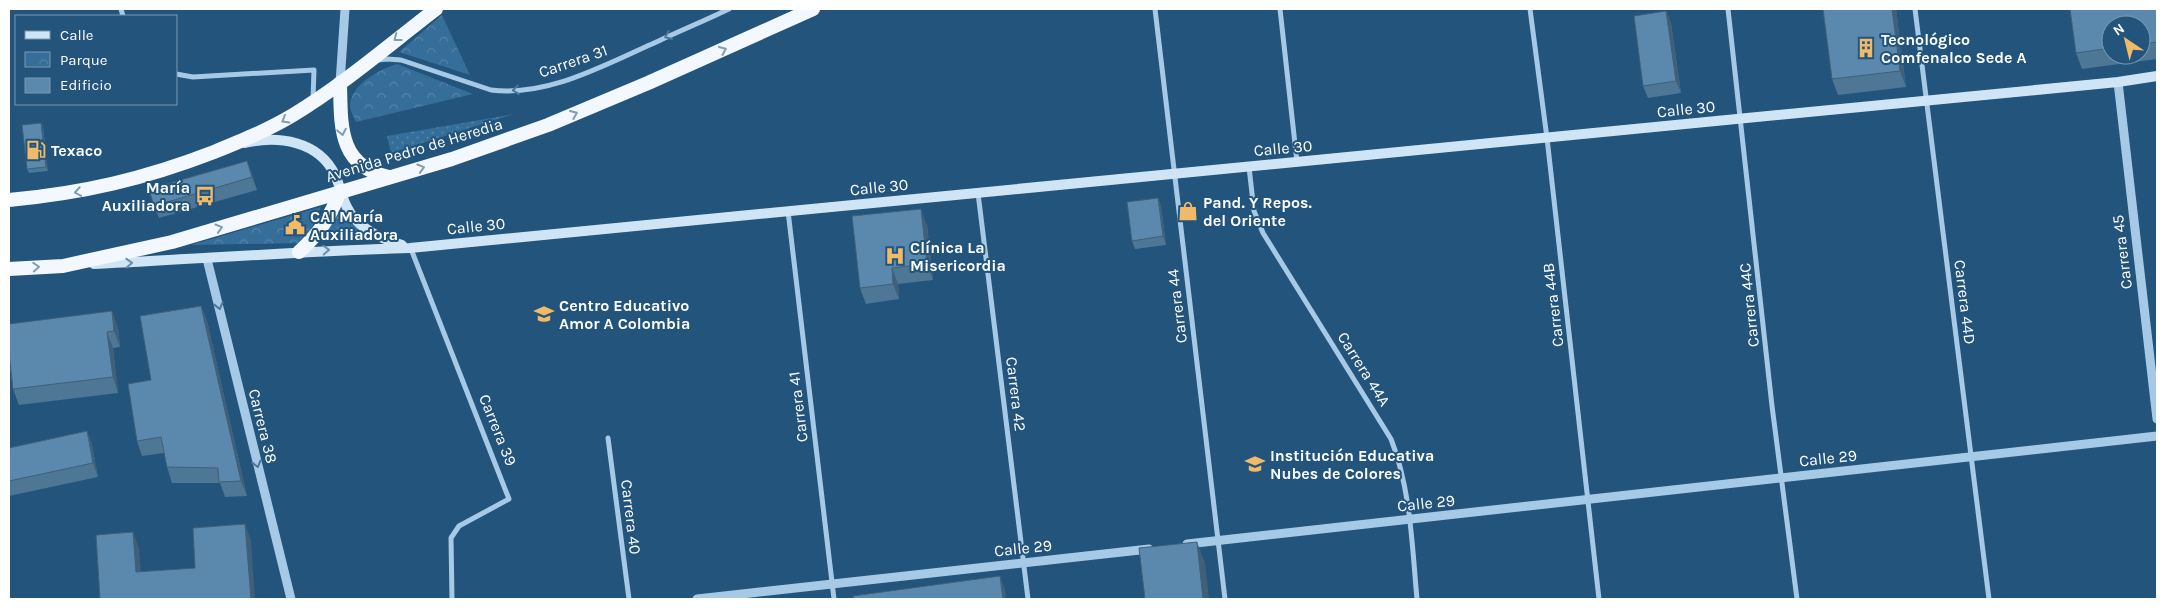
<svg xmlns="http://www.w3.org/2000/svg" width="2166" height="608" viewBox="0 0 2166 608" font-family="Karla,sans-serif">
  <style>
    .grass { fill: url(#grass-dots) }
    .park { fill: url(#park-crowns) }
    .lines { fill: none; stroke-linecap: round; stroke-linejoin: round }
    .minor { stroke: #a6cae6; stroke-width: 5 }
    .tertiary { stroke: #a6cae6; stroke-width: 9 }
    .secondary { stroke: #cfe4f5; stroke-width: 10 }
    .trunk { stroke: #f3f8fe; stroke-width: 14 }
    .wall { fill: #4e7695; fill-rule: evenodd }
    .shaded-wall { fill: #406079 }
    .building { fill: #5b89ad; stroke: #406079 }
    .oneway { stroke: #4a779c }
    .oneway2 { stroke: #809eb6 }
    .oneway3 { stroke: #678eac }
    .labels { text-anchor: middle; dominant-baseline: central; stroke-width: 4; stroke-linejoin: round; paint-order: stroke }
    .poi-label { font-size: 16px; font-weight: bold; fill: #fff; stroke: #22547c; text-anchor: start }
    .street-label { font-size: 16px; fill: #fff; stroke: #22547c }
  </style>
  <defs>
    <pattern id="grass-dots" width="8" height="8" patternUnits="userSpaceOnUse" patternTransform="scale(1.25)"><rect width="8" height="8" fill="#366e9a"/><path d="M2 2h.1M6 6h.1" fill="none" stroke="#5484a9" stroke-width="1.8" stroke-linecap="round"/></pattern>
    <pattern id="park-crowns" width="20" height="18" patternUnits="userSpaceOnUse" patternTransform="scale(1.25)"><rect width="20" height="18" fill="#366e9a"/><path d="M2 6a3 3 0 1 1 6 0M12 15a3 3 0 1 1 6 0" fill="none" stroke="#5484a9"/></pattern>
  </defs>
  <rect width="100%" height="100%" fill="#22547c"/>
  <g class="grass">
    <polygon points="514,114 391,153 387,136"/>
    <polygon points="341,206 366,237 319,239"/>
  </g>
  <g class="park">
    <polygon points="442,15 470,75 399,52"/>
    <path d="M397,64L473,94L356,122C354,118 351,112 350,107C349,85 380,69 397,64Z"/>
    <polygon points="321,207 305,243 191,245"/>
  </g>
  <g class="lines">
    <g class="minor">
      <polyline points="121,9 123,16"/>
      <polyline points="1155,9 1225,599"/>
      <polyline points="1280,9 1297,162"/>
      <polyline points="1530,9 1547,138 1599,599"/>
      <polyline points="1728,9 1772,406 1797,599"/>
      <polyline points="1915,9 1989,599"/>
      <path d="M378,60L387,59L401,60L491,90C547,97 602,66 652,44C677,32 704,21 729,9"/>
      <polyline points="176,74 193,77 314,70 313,99"/>
      <path d="M1249,167L1254,211L1263,233L1391,439C1411,490 1412,546 1417,599"/>
      <polyline points="978,193 1028,599"/>
      <polyline points="788,211 834,599"/>
      <polyline points="411,249 509,499 459,526 451,538 452,599"/>
      <polyline points="608,438 629,599"/>
    </g>
    <g class="tertiary">
      <polyline points="2118,82 2157,419"/>
      <polyline points="340,83 345,9"/>
      <polyline points="207,259 291,599"/>
      <polyline points="1187,544 2157,436"/>
      <polyline points="697,599 1149,549"/>
    </g>
    <g class="secondary">
      <path d="M245,143C278,135 319,141 335,175C342,190 343,207 356,220C369,234 384,239 402,245"/>
      <path d="M94,264C199,259 305,251 410,248L2118,82L2157,76"/>
    </g>
    <g class="trunk">
      <path d="M340,83C341,126 338,166 389,177"/>
      <path d="M9,200C84,193 144,179 214,152C241,141 268,130 293,115C344,84 389,45 436,9"/>
      <path d="M299,252C319,234 331,216 340,191"/>
      <polyline points="9,269 63,266 172,242 452,159 548,125 648,83 813,9"/>
    </g>
  </g>
  <g class="wall">
    <polygon points="1896,9 1906,87 1838,95 1832,79"/>
    <path d="M2070,9H2157V59L2082,69L2076,53ZM2111,25H2141V55H2111Z"/>
    <polygon points="1666,11 1671,23 1681,93 1648,98 1643,86"/>
    <polygon points="41,123 43,127 48,171 29,173 27,169"/>
    <polygon points="247,161 257,190 159,218 154,206"/>
    <polygon points="1158,198 1161,206 1166,245 1135,249 1132,241"/>
    <polygon points="927,225 933,280 898,284 899,299 866,304 860,288"/>
    <polygon points="201,306 207,321 247,496 225,497 220,483 172,483 167,467 164,453 142,456 137,441 151,380"/>
    <polygon points="118,327 120,347 113,348 118,393 19,405 13,389 9,353"/>
    <polygon points="87,431 92,445 98,477 9,496 9,448"/>
  </g>
  <g class="shaded-wall">
    <polygon points="1892,9 1896,9 1906,87 1900,71"/>
    <polygon points="1666,11 1671,23 1681,93 1676,81"/>
    <polygon points="41,123 43,127 48,171 46,167"/>
    <polygon points="247,161 252,173 257,190 252,177"/>
    <polygon points="1158,198 1161,206 1166,245 1163,236"/>
    <polygon points="921,209 927,225 933,280 927,264"/>
    <polygon points="892,268 898,284 899,299 893,284"/>
    <polygon points="201,306 207,321 247,496 241,481"/>
    <polygon points="112,311 118,327 120,347 114,331"/>
    <polygon points="107,332 113,348 118,393 113,377"/>
    <polygon points="87,431 92,445 98,477 93,463"/>
    <polygon points="245,524 251,540 255,599 251,599"/>
    <polygon points="133,532 139,548 142,588 136,572"/>
    <polygon points="1197,542 1205,563 1209,599 1203,599"/>
    <polygon points="1000,576 1005,589 1006,599 1003,599"/>
  </g>
  <g class="building">
    <polygon points="1823,9 1892,9 1900,71 1832,79"/>
    <polygon points="2070,9 2157,9 2157,42 2141,44 2141,25 2111,25 2111,48 2076,53"/>
    <polygon points="1666,11 1676,81 1643,86 1634,16"/>
    <polygon points="41,123 46,167 27,169 22,125"/>
    <polygon points="247,161 252,177 154,206 149,189"/>
    <polygon points="1158,198 1163,236 1132,241 1127,202"/>
    <polygon points="921,209 927,264 892,268 893,284 860,288 852,216"/>
    <polygon points="201,306 241,481 219,482 218,468 167,467 161,437 137,441 128,384 151,380 140,316"/>
    <polygon points="112,311 114,331 107,332 113,377 13,389 9,353 9,324"/>
    <polygon points="87,431 93,463 9,481 9,448"/>
    <polygon points="245,524 251,599 100,599 96,535 133,532 136,572 195,568 193,528"/>
    <polygon points="1197,542 1203,599 1145,599 1139,548"/>
    <polygon points="1000,576 1003,599 854,599 853,596"/>
  </g>
  <defs><path id="oneway-chevron" d="M-2-3.5L2.5 0L-2 3.5" fill="none" stroke-width="1.6" stroke-linecap="round" stroke-linejoin="round" transform="scale(1.25)"/></defs>
  <g class="oneway">
    <use href="#oneway-chevron" transform="translate(668 36) rotate(156)"/>
    <use href="#oneway-chevron" transform="translate(516 90) rotate(174)"/>
    <use href="#oneway-chevron" transform="translate(219 306) rotate(76)"/>
    <use href="#oneway-chevron" transform="translate(257 464) rotate(76)"/>
  </g>
  <g class="oneway2">
    <use href="#oneway-chevron" transform="translate(397 38) rotate(142)"/>
    <use href="#oneway-chevron" transform="translate(723 50) rotate(-24)"/>
    <use href="#oneway-chevron" transform="translate(574 114) rotate(-23)"/>
    <use href="#oneway-chevron" transform="translate(285 120) rotate(150)"/>
    <use href="#oneway-chevron" transform="translate(342 132) rotate(79)"/>
    <use href="#oneway-chevron" transform="translate(421 168) rotate(-17)"/>
    <use href="#oneway-chevron" transform="translate(78 192) rotate(170)"/>
    <use href="#oneway-chevron" transform="translate(219 228) rotate(-17)"/>
    <use href="#oneway-chevron" transform="translate(36 267) rotate(-4)"/>
  </g>
  <g class="oneway3">
    <use href="#oneway-chevron" transform="translate(326 250) rotate(-3)"/>
    <use href="#oneway-chevron" transform="translate(129 263) rotate(-3)"/>
  </g>
  <defs>
    <symbol id="building-bare" viewBox="-9 -9 18 18"><path d="M-4-6H4V6H1V3H-1V6H-4ZM-2.5-4.3h1.7v1.8h-1.7ZM.8-4.3h1.7v1.8H.8ZM-2.5-1h1.7V.8h-1.7ZM.8-1h1.7V.8H.8Z" fill="#f1ba68" stroke="#22547c" stroke-width="2.5" paint-order="stroke"/></symbol>
    <symbol id="fuel-bare" viewBox="-9 -9 18 18"><path d="M-5.5-6h7V0h2V4h1.3V-2.5L3-4.5l.8-.8L6-3V5H2.5V1h-1V6h-7ZM-4.2-4.7v3.2H.2V-4.7Z" fill="#f1ba68" stroke="#22547c" stroke-width="2.5" paint-order="stroke"/></symbol>
    <symbol id="bus-bare" viewBox="-9 -9 18 18"><path d="M-5-6H5V4H4V6H2V4H-2V6H-4V4H-5ZM-3.5-4V0h7V-4ZM-3.5 1.2v1.5H-2V1.2ZM2 1.2v1.5H3.5V1.2Z" fill="#f1ba68" stroke="#22547c" stroke-width="2.5" paint-order="stroke"/></symbol>
    <symbol id="shop-bare" viewBox="-9 -9 18 18"><path d="M-5-2.5h2.3a2.7 3.5 0 0 1 5.4 0H5L5.5 6h-11ZM-1.5-2.5h3a1.5 2.3 0 0 0-3 0Z" fill="#f1ba68" stroke="#22547c" stroke-width="2.5" paint-order="stroke"/></symbol>
    <symbol id="civic-bare" viewBox="-9 -9 18 18"><path d="M-.6-6.5H3V-4.5H.6V-3L4-1V1h2V6H-6V1h2V-1L-.6-3ZM-1.2 2.5V6h2.4V2.5Z" fill="#f1ba68" stroke="#22547c" stroke-width="2.5" paint-order="stroke"/></symbol>
    <symbol id="hospital-bare" viewBox="-9 -9 18 18"><path d="M-5-5h3v3.5h4V-5h3V5h-3V1.5h-4V5h-3Z" fill="#f1ba68" stroke="#22547c" stroke-width="2.5" paint-order="stroke"/></symbol>
    <symbol id="school-bare" viewBox="-9 -9 18 18"><path d="M0-5L7-2L0 1L-7-2ZM-4 1L0 2.5L4 1V4Q0 6-4 4Z" fill="#f1ba68" stroke="#22547c" stroke-width="2.5" paint-order="stroke"/></symbol>
  </defs>
  <g fill-rule="evenodd">
    <use href="#building-bare" x="1852" y="34" width="28" height="28"/>
    <use href="#fuel-bare" x="22" y="136" width="28" height="28"/>
    <use href="#bus-bare" x="191" y="182" width="28" height="28"/>
    <use href="#shop-bare" x="1174" y="197" width="28" height="28"/>
    <use href="#civic-bare" x="281" y="211" width="28" height="28"/>
    <use href="#hospital-bare" x="881" y="242" width="28" height="28"/>
    <use href="#school-bare" x="530" y="300" width="28" height="28"/>
    <use href="#school-bare" x="1241" y="450" width="28" height="28"/>
  </g>
  <g class="labels">
    <g class="poi-label">
      <text x="1881" y="39">Tecnológico<tspan x="1881" dy="18">Comfenalco Sede A</tspan></text>
      <text x="51" y="150">Texaco</text>
      <text x="190" y="187" text-anchor="end">María<tspan x="190" dy="18">Auxiliadora</tspan></text>
      <text x="1203" y="202">Pand. Y Repos.<tspan x="1203" dy="18">del Oriente</tspan></text>
      <text x="310" y="216">CAI María<tspan x="310" dy="18">Auxiliadora</tspan></text>
      <text x="910" y="247">Clínica La<tspan x="910" dy="18">Misericordia</tspan></text>
      <text x="559" y="305">Centro Educativo<tspan x="559" dy="18">Amor A Colombia</tspan></text>
      <text x="1270" y="455">Institución Educativa<tspan x="1270" dy="18">Nubes de Colores</tspan></text>
    </g>
    <g class="street-label">
      <text transform="translate(573 61) rotate(-19)">Carrera 31</text>
      <text transform="translate(1686 109) rotate(-6)">Calle 30</text>
      <text transform="translate(1283 148) rotate(-5)">Calle 30</text>
      <text transform="translate(414 150) rotate(-17)">Avenida Pedro de Heredia</text>
      <text transform="translate(879 187) rotate(-6)">Calle 30</text>
      <text transform="translate(476 226) rotate(-6)">Calle 30</text>
      <text transform="translate(2122 252) rotate(-97)">Carrera 45</text>
      <text transform="translate(1965 302) rotate(83)">Carrera 44D</text>
      <text transform="translate(1553 305) rotate(-97)">Carrera 44B</text>
      <text transform="translate(1749 305) rotate(-96)">Carrera 44C</text>
      <text transform="translate(1177 306) rotate(-97)">Carrera 44</text>
      <text transform="translate(1364 369) rotate(58)">Carrera 44A</text>
      <text transform="translate(1016 394) rotate(83)">Carrera 42</text>
      <text transform="translate(798 407) rotate(-97)">Carrera 41</text>
      <text transform="translate(263 426) rotate(76)">Carrera 38</text>
      <text transform="translate(498 430) rotate(68)">Carrera 39</text>
      <text transform="translate(1828 458) rotate(-6)">Calle 29</text>
      <text transform="translate(1426 503) rotate(-6)">Calle 29</text>
      <text transform="translate(631 517) rotate(83)">Carrera 40</text>
      <text transform="translate(1023 548) rotate(-6)">Calle 29</text>
    </g>
  </g>
  <rect width="2166" height="608" fill="none" stroke="#ffffff" stroke-width="20"/>
  <rect x="15" y="15" width="162" height="90" fill="#22547c" stroke="#7a98b0"/>
  <rect x="25" y="31" width="25" height="8" fill="#cfe4f5" stroke="#7a98b0"/>
  <text x="60" y="40" font-size="15" fill="#ffffff">Calle</text>
  <rect x="25" y="52" width="25" height="15" fill="url(#park-crowns)" stroke="#7a98b0"/>
  <text x="60" y="65" font-size="15" fill="#ffffff">Parque</text>
  <rect x="25" y="78" width="25" height="15" fill="#5b89ad" stroke="#7a98b0"/>
  <text x="60" y="90" font-size="15" fill="#ffffff">Edificio</text>
  <g transform="translate(2126 40) rotate(325)"><circle r="24" fill="#22547c" stroke="#7a98b0"/>
  <path d="M0-4L9 19L0 12L-9 19Z" fill="#f1ba68"/>
  <text y="-8" font-size="14" font-weight="bold" text-anchor="middle" fill="#ffffff">N</text>
  </g>
</svg>
